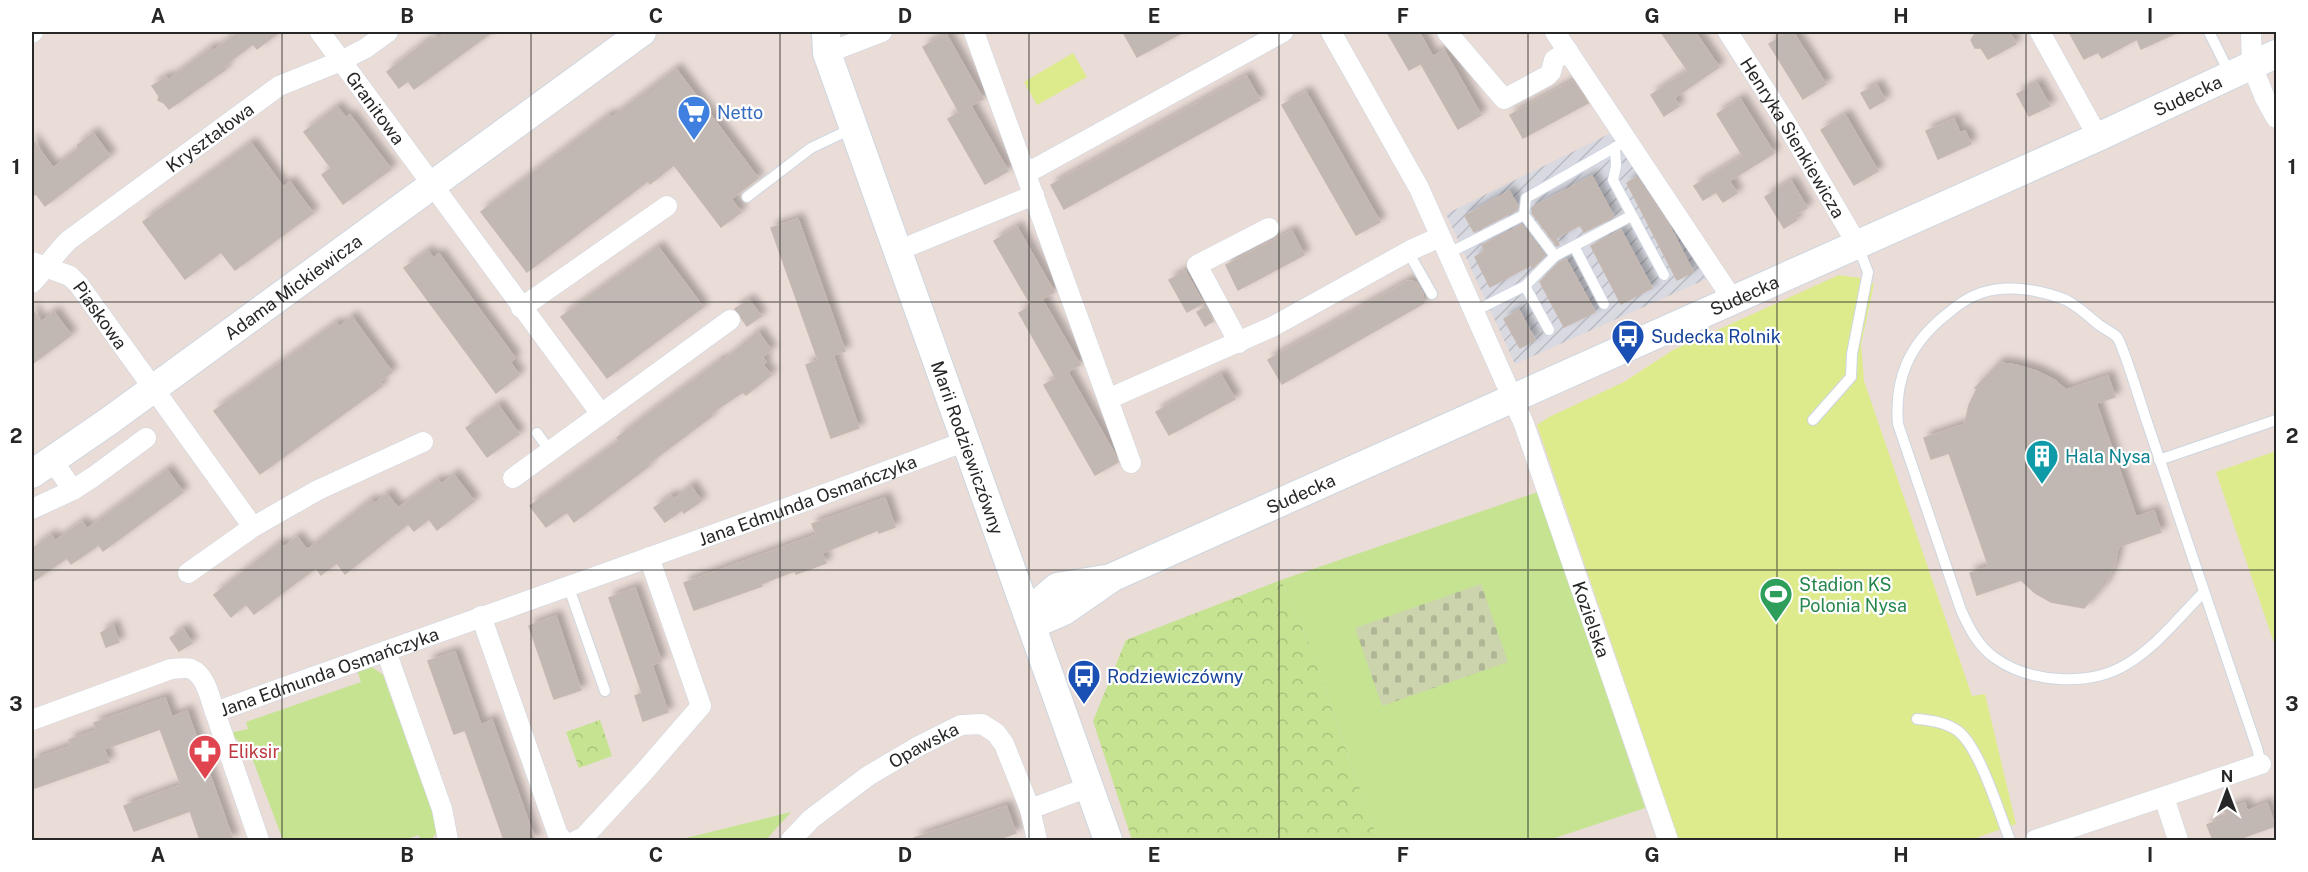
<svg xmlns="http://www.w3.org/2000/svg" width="2308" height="872" viewBox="0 0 2308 872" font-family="'Public Sans',sans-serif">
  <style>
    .industrial { fill: url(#industrial-furrows) }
    .grass { fill: #c5e391 }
    .cemetery { fill: url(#cemetery-stones) }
    .park { fill: url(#park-crowns) }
    .pitch { fill: #deeb8d }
    .building { fill: #c2b8b3; stroke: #c5b8b1; stroke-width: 1.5; filter: url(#shadow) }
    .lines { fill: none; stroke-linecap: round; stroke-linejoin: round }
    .lane-casing { stroke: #cdd6e1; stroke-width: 12 }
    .street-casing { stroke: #cdd6e1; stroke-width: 21 }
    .secondary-casing { stroke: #cdd6e1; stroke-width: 30 }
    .lane { stroke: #fff; stroke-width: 10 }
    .street { stroke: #fff; stroke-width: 20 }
    .secondary { stroke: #fff; stroke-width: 28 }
    .grid { fill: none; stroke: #272727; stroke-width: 1.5; stroke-opacity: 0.55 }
    .labels { text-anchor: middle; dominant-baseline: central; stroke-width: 4.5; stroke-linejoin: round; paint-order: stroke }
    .street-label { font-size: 18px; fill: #272727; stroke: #fff }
    .shop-label { font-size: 18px; fill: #366cbe; stroke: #fff; text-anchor: start }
    .transit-label { font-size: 18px; fill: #164399; stroke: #fff; text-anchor: start }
    .culture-label { font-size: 18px; fill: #0d838f; stroke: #fff; text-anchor: start }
    .leisure-label { font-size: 18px; fill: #27864d; stroke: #fff; text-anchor: start }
    .health-label { font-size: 18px; fill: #be3a42; stroke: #fff; text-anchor: start }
    .neatline { fill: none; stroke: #272727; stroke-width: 2 }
    .grid-label { font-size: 20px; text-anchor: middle; font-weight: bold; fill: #272727 }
  </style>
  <defs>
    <pattern id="industrial-furrows" width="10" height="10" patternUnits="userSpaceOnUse" patternTransform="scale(1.5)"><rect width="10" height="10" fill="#d9d9e2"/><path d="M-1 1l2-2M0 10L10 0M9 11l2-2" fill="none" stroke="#babac2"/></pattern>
    <pattern id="cemetery-stones" width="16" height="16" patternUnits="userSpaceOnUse" patternTransform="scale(1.5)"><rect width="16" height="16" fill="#ccd4ae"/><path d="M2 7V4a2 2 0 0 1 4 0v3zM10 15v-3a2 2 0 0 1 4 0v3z" fill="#afb696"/></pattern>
    <pattern id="park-crowns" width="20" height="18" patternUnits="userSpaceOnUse" patternTransform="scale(1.5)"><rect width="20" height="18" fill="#c5e391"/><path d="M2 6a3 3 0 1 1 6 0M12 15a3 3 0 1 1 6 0" fill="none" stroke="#a9c37d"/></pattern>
    <filter id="shadow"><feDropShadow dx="5.5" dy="-5.5" stdDeviation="3" flood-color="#0004"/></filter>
  </defs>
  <rect width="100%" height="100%" fill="#eadcd7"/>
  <polygon class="industrial" points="1615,131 1711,277 1515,364 1446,214"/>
  <g class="grass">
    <polygon points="1538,492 1645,808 1549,840 1378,840 1308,641 1281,580"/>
    <polygon points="366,667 372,667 383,675 436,823 437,832 431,840 420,840 419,835 402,840 283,840 246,742 239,743 237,739 233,740 230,733 248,729 246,722 361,682 357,670"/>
    <polygon points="791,812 766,840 678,840"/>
  </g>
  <polygon class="cemetery" points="1481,584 1508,662 1382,706 1355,628"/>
  <g class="park">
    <polygon points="1281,580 1308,641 1378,840 1132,840 1093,721 1126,640"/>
    <polygon points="600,720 612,756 579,768 566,732"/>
  </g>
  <g class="pitch">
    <polygon points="1073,53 1087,77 1037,105 1024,82"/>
    <polygon points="1839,275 1860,278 1874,284 1861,345 1864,381 1972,696 1985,694 2016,824 1970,840 1679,840 1537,425 1549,417 1624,382 1673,350"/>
    <polygon points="2276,451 2276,649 2216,472"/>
  </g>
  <g class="building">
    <polygon points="239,32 279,32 257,49 253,44 224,66 226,69 169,109 164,103 158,100 159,96 152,86 166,77 168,80 211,48 213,51"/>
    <polygon points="447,32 492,32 414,89 408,81 399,88 387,72 424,43 425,44 436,36 438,39"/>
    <polygon points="1123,32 1183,32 1137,57"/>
    <polygon points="1387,32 1419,32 1433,57 1444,50 1481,115 1458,129 1421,64 1427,60 1409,70"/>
    <polygon points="1661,32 1695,32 1719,67 1674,98 1679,106 1664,116 1651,95 1688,71"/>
    <polygon points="1789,32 1793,32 1826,84 1803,99 1769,44"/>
    <polygon points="1976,32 2009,32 2016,44 1988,59 1981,48 1975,48 1971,40"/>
    <polygon points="2069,32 2178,32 2141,49 2137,39 2102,58 2098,52 2084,59"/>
    <polygon points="946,34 983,99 959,112 923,47"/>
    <polygon points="676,69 758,178 731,199 741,212 721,227 674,165 650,184 648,181 527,272 481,212 609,115 611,118"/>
    <polygon points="1246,76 1260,100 1064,209 1051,185"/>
    <polygon points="1573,81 1588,103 1523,138 1510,115"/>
    <polygon points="2037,83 2050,106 2029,116 2017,94"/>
    <polygon points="1877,85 1885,100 1870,109 1861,93"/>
    <polygon points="1306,92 1380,222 1356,235 1282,105"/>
    <polygon points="1740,99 1774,153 1729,181 1737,193 1723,202 1716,192 1703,200 1694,186 1743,156 1717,114"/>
    <polygon points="971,106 1008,171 985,184 948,119"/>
    <polygon points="337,107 346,118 350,115 391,169 343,204 322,175 331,168 304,132"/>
    <polygon points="1845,115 1878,171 1854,185 1821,130"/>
    <polygon points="1954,119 1960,133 1965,131 1971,144 1938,159 1926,131"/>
    <polygon points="93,133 110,156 45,206 37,195 32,194 32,139 53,168 77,150 78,145"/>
    <polygon points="251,143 283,187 290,182 313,213 235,270 221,252 185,279 143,222"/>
    <polygon points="1592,176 1614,217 1584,232 1580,225 1556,238 1559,245 1557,246 1532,213 1533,207"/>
    <polygon points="1637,177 1668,223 1693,272 1677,280 1627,183"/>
    <polygon points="1791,181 1807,208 1794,215 1797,220 1784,228 1765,197"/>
    <polygon points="1509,191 1518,206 1517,210 1474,232 1465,216"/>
    <polygon points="798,219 845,351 833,355 859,428 831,438 806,365 818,360 771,228"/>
    <polygon points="1522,225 1545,255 1533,268 1531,265 1490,287 1475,257 1485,251 1482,245"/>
    <polygon points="1017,227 1054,292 1042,299 1080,365 1056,378 1019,313 1041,300 1031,305 994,241"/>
    <polygon points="1621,230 1652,288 1621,304 1591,246"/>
    <polygon points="1292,231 1304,255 1238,290 1226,265"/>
    <polygon points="658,247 703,307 607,378 561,317"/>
    <polygon points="428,251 433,258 439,254 515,358 510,362 519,375 496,393 404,268"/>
    <polygon points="1566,259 1595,312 1564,327 1540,282 1560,262"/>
    <polygon points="1185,271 1203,303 1187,312 1169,280"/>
    <polygon points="1408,281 1416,282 1423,294 1422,298 1424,303 1282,384 1268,360"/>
    <polygon points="749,300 761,316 747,326 735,309"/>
    <polygon points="1206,307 1213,321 1205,326 1197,312"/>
    <polygon points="32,309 41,322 54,312 71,335 32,364"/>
    <polygon points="1519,310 1535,340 1520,348 1504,319"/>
    <polygon points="352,317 392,372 379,382 382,386 260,474 214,411 336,323 339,327"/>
    <polygon points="758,332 771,350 762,357 766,362 763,365 771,375 746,395 743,392 710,414 712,416 648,464 649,466 574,522 567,512 546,527 530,506 619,441 617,438 649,413 721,360 722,362"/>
    <polygon points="1999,363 2015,365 2036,371 2054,380 2066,390 2108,376 2115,397 2096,403 2136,517 2154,511 2161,532 2118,547 2115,563 2105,584 2084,608 2051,602 2035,593 2021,580 1977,595 1970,573 1989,567 1949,453 1931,459 1924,438 1965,424 1969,405 1977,389 1975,388"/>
    <polygon points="1068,372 1114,453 1118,462 1095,475 1044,385"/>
    <polygon points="1221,375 1235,399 1169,435 1156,412"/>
    <polygon points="498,405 519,434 487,457 466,428"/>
    <polygon points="167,470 183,492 103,551 99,545 71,564 67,558 32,582 32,549 51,535 55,541 82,522 87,529"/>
    <polygon points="454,475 474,501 437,530 429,519 414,531 408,524 345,574 337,563 321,575 316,568 254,614 246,604 231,617 214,595 280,543 284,547 297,537 307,550 371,500 374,504 387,494 398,508 438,480 441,484"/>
    <polygon points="691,486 701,501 684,513 682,510 665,522 654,508 671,496 674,499"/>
    <polygon points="885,498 895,527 879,533 878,530 822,553 826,563 796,574 795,571 781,576 761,584 762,586 694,610 684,583 816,535 812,524"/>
    <polygon points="635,588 661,661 652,665 668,712 643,721 635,696 642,693 609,598"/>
    <polygon points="556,616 581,690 554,699 529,626"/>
    <polygon points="113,625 119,642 106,647 101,633"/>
    <polygon points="183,629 192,643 179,651 170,638"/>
    <polygon points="455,652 481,725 492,720 535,840 504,840 465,730 454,734 428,661"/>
    <polygon points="165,698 172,717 187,711 233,840 200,840 190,811 134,831 124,806 181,785 160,729 104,749 109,762 32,789 32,760 71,746 69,740 97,730 94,723"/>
    <polygon points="2245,803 2247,811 2267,803 2275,826 2236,840 2213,840 2207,825 2227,817 2224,810"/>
    <polygon points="1006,806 1016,833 996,840 914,840 914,838"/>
  </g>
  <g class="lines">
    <defs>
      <g id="lane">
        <polyline points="2209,32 2230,74"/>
        <polyline points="1615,147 1616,166 1613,180 1664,275"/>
        <polyline points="747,197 811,148 853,128"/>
        <polyline points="1524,215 1555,256 1631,216"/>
        <polyline points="1574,246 1604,304"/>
        <polyline points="1411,250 1411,257 1432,294"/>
        <polyline points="1447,254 1524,215 1526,198 1628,140"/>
        <polyline points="1525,286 1555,256"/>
        <polyline points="1473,312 1525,286 1549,330"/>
        <polyline points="1813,420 1851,377 1852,354 1868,272 1857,244"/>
        <polyline points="537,433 550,451"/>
        <polyline points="2159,460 2276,420"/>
        <polyline points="569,588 605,691"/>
        <path d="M2204,592C2180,616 2156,647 2127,664C2090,687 2030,683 1995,658C1978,646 1969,628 1961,610L1898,424C1894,378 1910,343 1947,314C1957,306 1968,297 1981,293C2008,284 2041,290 2066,300C2078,306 2088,316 2098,324C2104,329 2112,332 2117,337C2123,344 2142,408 2147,422C2184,531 2221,640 2257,748L2261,764"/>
        <path d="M1917,719C1930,720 1947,723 1958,731C1980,748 1999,813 2010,840"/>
      </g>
      <g id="street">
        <path id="s1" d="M320,32L601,414L730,320"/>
        <polyline points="974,32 1131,463"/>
        <path id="s2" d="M1331,32L1419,188L1524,424L1668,840"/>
        <polyline points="1447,32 1504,99 1547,76 1551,72 1554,60 1568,51"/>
        <polyline points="1555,32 1733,300"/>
        <path id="s3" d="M1728,32L1786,123L1857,244"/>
        <polyline points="2040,32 2098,137"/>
        <polyline points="2251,32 2252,66 2265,98 2276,118"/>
        <polyline points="32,33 33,32"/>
        <polyline points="827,53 882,32"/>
        <polyline points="1027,173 1283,32"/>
        <polyline points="897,251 1034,195"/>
        <path id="s4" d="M32,262L70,276L79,285L253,527L318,490L423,442"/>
        <path id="s5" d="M32,283C45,270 55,253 69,240L279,86L341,61L366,48L388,32"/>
        <polyline points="521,308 667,206"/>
        <polyline points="1239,343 1197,265 1269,228"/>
        <polyline points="1108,399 1272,327 1411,250 1440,237"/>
        <polyline points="52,460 73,490"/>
        <polyline points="513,478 601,414"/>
        <polyline points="32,509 73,490 93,477 146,438"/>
        <polyline points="188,573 253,527"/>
        <polyline points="481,616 552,818 558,835 563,840"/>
        <polyline points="386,651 442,809 448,840"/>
        <polyline points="215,712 259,840"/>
        <path id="s6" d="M32,720L171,669C177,669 186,667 191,669C206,675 210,699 215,712C465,622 717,536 966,441"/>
        <polyline points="2164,797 2178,840"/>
        <polyline points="1030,809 1089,787"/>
        <polyline points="577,840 583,838 643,773 701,706 649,557"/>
        <path id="s7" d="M791,840L811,819L868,776L917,747L961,725L982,724L996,733L1004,744L1030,809L1037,840"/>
        <polyline points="2035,840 2261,764"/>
      </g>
      <g id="secondary">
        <path id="s8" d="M826,32L827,53L1108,840"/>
        <path id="s9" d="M32,474L109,421L642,32"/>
        <polyline points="1027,613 1057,587 1105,579"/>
        <path id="s10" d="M1032,625L1064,611L1113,577L2098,137L2276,54"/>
      </g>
    </defs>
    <use href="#lane" class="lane-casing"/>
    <use href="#street" class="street-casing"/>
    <use href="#secondary" class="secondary-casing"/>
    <use href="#lane" class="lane"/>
    <use href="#street" class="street"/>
    <use href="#secondary" class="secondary"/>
  </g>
  <path class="grid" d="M282,32V840M531,32V840M780,32V840M1029,32V840M1279,32V840M1528,32V840M1777,32V840M2026,32V840M32,302H2276M32,570H2276"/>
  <defs>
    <symbol id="supermarket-pin" viewBox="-11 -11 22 30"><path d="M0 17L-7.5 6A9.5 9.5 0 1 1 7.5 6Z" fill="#3f7fe0" stroke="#fff"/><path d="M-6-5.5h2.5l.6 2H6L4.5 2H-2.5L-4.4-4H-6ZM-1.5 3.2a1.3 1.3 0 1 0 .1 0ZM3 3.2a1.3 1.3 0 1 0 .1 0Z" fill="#fff"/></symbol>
    <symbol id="bus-pin" viewBox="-11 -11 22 30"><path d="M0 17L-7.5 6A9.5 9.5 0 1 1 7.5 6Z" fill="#1a4fb4" stroke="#fff"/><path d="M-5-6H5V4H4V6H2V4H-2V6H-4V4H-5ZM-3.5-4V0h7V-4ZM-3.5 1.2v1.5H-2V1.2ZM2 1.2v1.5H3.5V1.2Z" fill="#fff"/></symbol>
    <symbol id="building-pin" viewBox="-11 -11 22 30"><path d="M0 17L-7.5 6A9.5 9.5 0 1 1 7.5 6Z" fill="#0f9aa8" stroke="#fff"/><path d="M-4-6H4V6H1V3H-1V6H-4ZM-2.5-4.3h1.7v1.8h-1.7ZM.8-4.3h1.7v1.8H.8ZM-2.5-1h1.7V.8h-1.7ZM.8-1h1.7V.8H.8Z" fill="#fff"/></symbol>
    <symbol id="stadium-pin" viewBox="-11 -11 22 30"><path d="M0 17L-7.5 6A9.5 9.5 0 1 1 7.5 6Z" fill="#2e9e5b" stroke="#fff"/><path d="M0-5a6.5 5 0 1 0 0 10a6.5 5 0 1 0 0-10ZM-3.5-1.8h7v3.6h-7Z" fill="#fff"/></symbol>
    <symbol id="pharmacy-pin" viewBox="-11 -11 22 30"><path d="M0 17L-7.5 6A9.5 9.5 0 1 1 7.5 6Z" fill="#e0444e" stroke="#fff"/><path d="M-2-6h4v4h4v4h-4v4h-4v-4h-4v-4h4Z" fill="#fff"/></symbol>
  </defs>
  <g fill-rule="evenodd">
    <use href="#supermarket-pin" x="675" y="93" width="38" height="52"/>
    <use href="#bus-pin" x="1609" y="317" width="38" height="52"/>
    <use href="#building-pin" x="2023" y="437" width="38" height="52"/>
    <use href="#stadium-pin" x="1757" y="575" width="38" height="52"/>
    <use href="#bus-pin" x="1065" y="657" width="38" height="52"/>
    <use href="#pharmacy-pin" x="186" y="732" width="38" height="52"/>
  </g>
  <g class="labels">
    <g class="street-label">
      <text stroke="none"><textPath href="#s10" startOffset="1272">Sudecka</textPath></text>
      <text stroke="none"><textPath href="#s1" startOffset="94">Granitowa</textPath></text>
      <text stroke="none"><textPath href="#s5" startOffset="231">Kryształowa</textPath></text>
      <text stroke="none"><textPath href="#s3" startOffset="124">Henryka Sienkiewicza</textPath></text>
      <text stroke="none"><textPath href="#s9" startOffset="321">Adama Mickiewicza</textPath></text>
      <text stroke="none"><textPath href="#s10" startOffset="786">Sudecka</textPath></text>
      <text stroke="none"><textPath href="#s4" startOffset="90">Piaskowa</textPath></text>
      <text stroke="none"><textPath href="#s8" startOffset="440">Marii Rodziewiczówny</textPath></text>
      <text stroke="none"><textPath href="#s10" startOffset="300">Sudecka</textPath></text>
      <text stroke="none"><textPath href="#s6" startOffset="848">Jana Edmunda Osmańczyka</textPath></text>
      <text stroke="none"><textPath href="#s2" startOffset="644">Kozielska</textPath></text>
      <text stroke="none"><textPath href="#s6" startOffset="340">Jana Edmunda Osmańczyka</textPath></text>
      <text stroke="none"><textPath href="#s7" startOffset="164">Opawska</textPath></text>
    </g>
    <g class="shop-label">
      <text x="717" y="112">Netto</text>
    </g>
    <g class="transit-label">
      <text x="1651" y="336">Sudecka Rolnik</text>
      <text x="1107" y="676">Rodziewiczówny</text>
    </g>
    <g class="culture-label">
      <text x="2065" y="456">Hala Nysa</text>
    </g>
    <g class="leisure-label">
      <text x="1799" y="584">Stadion KS<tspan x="1799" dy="21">Polonia Nysa</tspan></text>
    </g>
    <g class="health-label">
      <text x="228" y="751">Eliksir</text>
    </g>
  </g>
  <rect width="2308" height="872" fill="none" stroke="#ffffff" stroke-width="66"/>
  <g transform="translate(2227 791)" stroke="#ffffff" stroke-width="4.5" paint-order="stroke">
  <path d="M0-4.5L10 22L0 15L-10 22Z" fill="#272727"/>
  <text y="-9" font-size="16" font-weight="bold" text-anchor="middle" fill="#272727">N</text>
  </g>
  <rect x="33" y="33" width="2242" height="806" class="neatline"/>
  <g class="grid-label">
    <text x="158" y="23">A</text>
    <text x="407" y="23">B</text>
    <text x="656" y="23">C</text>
    <text x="905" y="23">D</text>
    <text x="1154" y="23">E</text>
    <text x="1403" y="23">F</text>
    <text x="1652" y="23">G</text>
    <text x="1901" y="23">H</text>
    <text x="2150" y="23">I</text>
    <text x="16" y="174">1</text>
    <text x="2292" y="174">1</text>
    <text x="16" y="443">2</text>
    <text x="2292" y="443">2</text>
    <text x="16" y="711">3</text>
    <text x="2292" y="711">3</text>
    <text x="158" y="862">A</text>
    <text x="407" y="862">B</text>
    <text x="656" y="862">C</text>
    <text x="905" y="862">D</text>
    <text x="1154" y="862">E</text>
    <text x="1403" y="862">F</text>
    <text x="1652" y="862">G</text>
    <text x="1901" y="862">H</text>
    <text x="2150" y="862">I</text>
  </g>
</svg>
